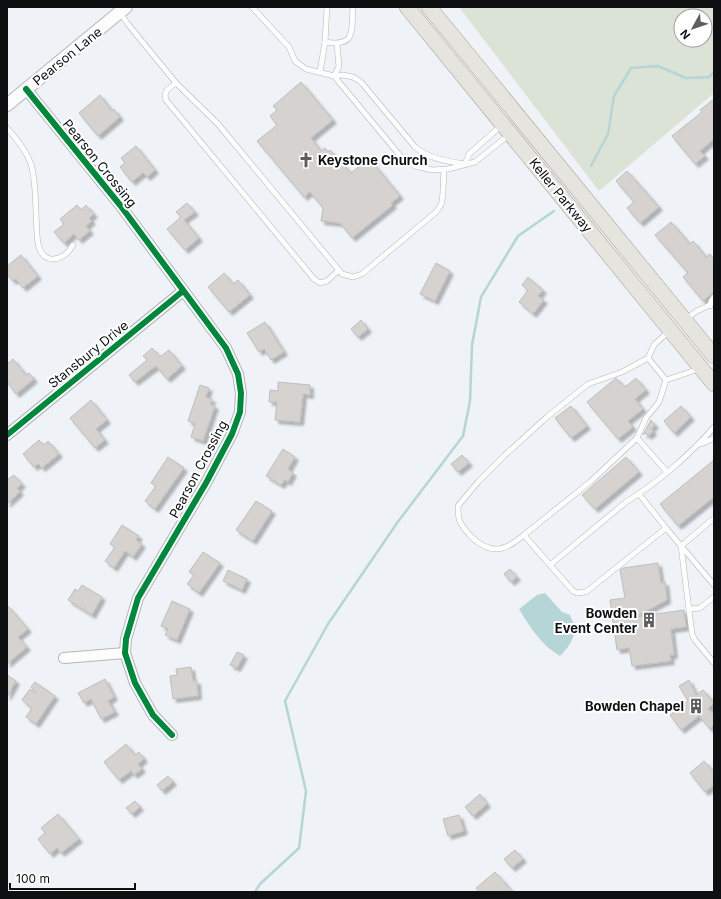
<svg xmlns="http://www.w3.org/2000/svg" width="721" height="899" viewBox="0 0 721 899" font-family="Inter,sans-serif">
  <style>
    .green { fill: #dbe2d6; fill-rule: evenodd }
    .water { fill: #b6d5d7 }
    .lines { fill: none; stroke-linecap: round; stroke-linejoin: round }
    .stream { stroke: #b6d5d7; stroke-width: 2.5 }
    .building { fill: #d5d2cf; stroke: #bdbebe; filter: url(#shadow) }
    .service-casing { stroke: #b4b6b8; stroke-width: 6 }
    .minor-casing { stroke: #b4b6b8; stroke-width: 12 }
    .tertiary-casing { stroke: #b4b6b8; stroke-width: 14 }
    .primary-casing { stroke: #a4a096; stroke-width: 16 }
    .service { stroke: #fdfdfe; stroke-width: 5 }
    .minor { stroke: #fdfdfe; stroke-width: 10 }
    .tertiary { stroke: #fdfdfe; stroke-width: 12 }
    .primary { stroke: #e6e4de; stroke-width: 15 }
    .cycleway-casing { stroke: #fff; stroke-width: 8 }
    .cycleway { stroke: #00873e; stroke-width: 6 }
    .labels { text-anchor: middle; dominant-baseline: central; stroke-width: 4; stroke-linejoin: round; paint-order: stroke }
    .street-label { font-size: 13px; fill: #0d0f11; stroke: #fff }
    .poi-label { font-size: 13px; font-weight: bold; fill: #0d0f11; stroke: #fff; text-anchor: end }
  </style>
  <defs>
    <filter id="shadow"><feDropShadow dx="3.5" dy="3.5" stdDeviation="1" flood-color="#0004"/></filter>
  </defs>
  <rect width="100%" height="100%" fill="#eff2f6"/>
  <path class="green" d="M459,7H714V93L599,191ZM681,16H705V40H681Z"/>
  <path class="water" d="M545,593L562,612L570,615C571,619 574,623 575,627C576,636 567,650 560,656C542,646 530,627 519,609L537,595Z"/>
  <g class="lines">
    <g class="stream">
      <polyline points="591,166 608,134 614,96 631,68 658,66 686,78 709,77 714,72"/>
      <polyline points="255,892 260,884 299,848 306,791 285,701 328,624 397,523 463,436 470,401 472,345 481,297 518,236 554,211"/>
    </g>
  </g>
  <g class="building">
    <polygon points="301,82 333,120 311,138 321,151 325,148 328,152 330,150 351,173 369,158 400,196 391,203 393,205 352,238 340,223 321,221 323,208 310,192 304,197 257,141 277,125 270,116 277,110 273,106"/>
    <polygon points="100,95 112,111 114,109 120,117 98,136 79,113"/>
    <polygon points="714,99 714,139 700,151 705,156 695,164 672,136 702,112 700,110"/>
    <polygon points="136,146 155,170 147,177 143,173 132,182 120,167 125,163 121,158"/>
    <polygon points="627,171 659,207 640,223 627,208 634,202 616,181"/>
    <polygon points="187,203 195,212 184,220 199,238 185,250 167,229 181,217 176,212"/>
    <polygon points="77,205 81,210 86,205 94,214 89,218 92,221 86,226 90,231 79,240 74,234 64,243 54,232 64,224 60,219"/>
    <polygon points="671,222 690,244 693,241 706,257 710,254 714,259 714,292 703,301 683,277 688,273 655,235"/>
    <polygon points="21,255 38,276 23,288 16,279 13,281 7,274 7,266"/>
    <polygon points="436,263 450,271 435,301 420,294"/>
    <polygon points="224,273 233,284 238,280 250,295 229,312 208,287"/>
    <polygon points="528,277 543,290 538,296 544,300 533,314 519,302 528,290 522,285"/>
    <polygon points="361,320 368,329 358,337 351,329"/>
    <polygon points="265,322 284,352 271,360 264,349 259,352 247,333"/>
    <polygon points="152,348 160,357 169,350 182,366 167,379 156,366 135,382 129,375 147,360 143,356"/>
    <polygon points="13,359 26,375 29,373 34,379 16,394 7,382 7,364"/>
    <polygon points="616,378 625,387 636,378 646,390 635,399 643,409 628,421 633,427 618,439 587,402"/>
    <polygon points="278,382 310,385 310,395 303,394 300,422 275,420 277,402 269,402 270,390 278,391"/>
    <polygon points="200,385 209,388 206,397 212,399 210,404 215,406 203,441 191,437 195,424 188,421"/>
    <polygon points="91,400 107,420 96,429 105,440 95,448 70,418"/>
    <polygon points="571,406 587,426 571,438 555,418"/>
    <polygon points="681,406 691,417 674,433 664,421"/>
    <polygon points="651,420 655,425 651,428 653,432 648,436 645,433 643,435"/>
    <polygon points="39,440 44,445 48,441 59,454 42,468 38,464 34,467 23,454"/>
    <polygon points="283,449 295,457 288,469 293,473 288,482 285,480 281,485 266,476"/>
    <polygon points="462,455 469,463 458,472 451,464"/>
    <polygon points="168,457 184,468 155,509 145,501 156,486 151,483"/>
    <polygon points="626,457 639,472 595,509 582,495"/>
    <polygon points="714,460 714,497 678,526 660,504"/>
    <polygon points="14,475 22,484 17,488 20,492 7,504 7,480"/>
    <polygon points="256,501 272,511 253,541 236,530"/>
    <polygon points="122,525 139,536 136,540 142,544 133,557 125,551 114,568 105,561 115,547 110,544"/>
    <polygon points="203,552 220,563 199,593 187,584 194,575 189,572"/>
    <polygon points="658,563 661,583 665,582 667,600 635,617 684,610 686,627 671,629 674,655 670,655 671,661 632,666 629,648 617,650 610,600 625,598 620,570 623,568"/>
    <polygon points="510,569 517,577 511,582 504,574"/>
    <polygon points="228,570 247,579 242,590 223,581"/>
    <polygon points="82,585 102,597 92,615 68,600 75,589 78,591"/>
    <polygon points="172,601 190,609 177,640 165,635 168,629 161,626"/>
    <polygon points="7,605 28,629 18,637 27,647 7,664"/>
    <polygon points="237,652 244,655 237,668 230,665"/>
    <polygon points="191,667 193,681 197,681 198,696 173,699 170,676 177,675 176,669"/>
    <polygon points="7,675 16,681 7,697"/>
    <polygon points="105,679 114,697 108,701 115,712 101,719 91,699 84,703 78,693"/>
    <polygon points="689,680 696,695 703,690 714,703 708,709 714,714 714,725 710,729 699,716 681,730 670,715 688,701 679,686"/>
    <polygon points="35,682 55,696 36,724 26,717 32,708 22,700 30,689 36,693 31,687"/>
    <polygon points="126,744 135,755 139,752 144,759 138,764 142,769 134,775 131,771 119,780 104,762"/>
    <polygon points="704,761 714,772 714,785 705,792 690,773"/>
    <polygon points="168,776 173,782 162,791 157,785"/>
    <polygon points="480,794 487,804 473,816 465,807"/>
    <polygon points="135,801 140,807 132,814 126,808"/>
    <polygon points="58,814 79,839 61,853 57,848 50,854 38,839 45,833 41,828"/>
    <polygon points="459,815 464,831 448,836 443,819"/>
    <polygon points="515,850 523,859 512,868 504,859"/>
    <polygon points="495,872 513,892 479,892 476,888"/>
  </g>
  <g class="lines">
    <defs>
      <g id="service">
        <path d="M252,7L289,47L295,61L306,69L334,76L343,75L353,77L361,82L415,147C430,159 446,161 465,164"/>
        <path d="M120,12L127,23L176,83L218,124L342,274L353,277L362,274L436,212C437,210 440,207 441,205C444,196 443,179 444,170"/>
        <path d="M325,42C357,47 351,31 353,7"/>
        <polyline points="320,72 325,42 327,7"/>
        <polyline points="334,76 402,158 415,166 432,170 448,169 475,162 510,134"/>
        <polyline points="334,76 339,67 337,44"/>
        <polyline points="176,83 167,90 165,95 166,100 314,279 320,283 327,281 339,270"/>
        <path d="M7,128C17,139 26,150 31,164C37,185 35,210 37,232C37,237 38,245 40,250C42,255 48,260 54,259C63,258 69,252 73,245"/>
        <polyline points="465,164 469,154 502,125"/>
        <polyline points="710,306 711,301 714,297"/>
        <polyline points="686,320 695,312 714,303"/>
        <polyline points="669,331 654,345 648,358 666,380 699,369"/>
        <polyline points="637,438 646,418 659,402 666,380"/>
        <polyline points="701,444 714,438"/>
        <path d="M639,494L666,528L586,592L577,593L573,591L550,565L626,502C657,483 691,454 714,427"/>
        <polyline points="714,518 681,546 692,634 695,640 714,663"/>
        <polyline points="666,528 714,585"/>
        <path d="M524,535C516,541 507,549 496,549C481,549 467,534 460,522C458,517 458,511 458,506L478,482L505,455L547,417L588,384L622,372L648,358"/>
        <polyline points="550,565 524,535 590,482 637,438 667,472"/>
        <polyline points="689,609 700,608 714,597"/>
      </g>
      <g id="minor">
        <polyline points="26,89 120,205 226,348 238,374 241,393 240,412 232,434 206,483 138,598 126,639 125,653 135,683 153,715 172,735"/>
        <polyline points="7,435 183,291"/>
        <polyline points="64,658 125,653"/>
      </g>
      <polyline id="tertiary" points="7,105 126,7"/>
      <g id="primary">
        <polyline points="407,7 714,384"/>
        <polyline points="429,7 714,356"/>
      </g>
    </defs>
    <use href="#service" class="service-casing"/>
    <use href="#minor" class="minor-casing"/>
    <use href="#tertiary" class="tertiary-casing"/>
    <use href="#primary" class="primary-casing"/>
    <use href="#service" class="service"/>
    <use href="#minor" class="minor"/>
    <use href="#tertiary" class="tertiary"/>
    <use href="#primary" class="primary"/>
    <defs>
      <g id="cycleway">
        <polyline points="26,89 120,205 226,348 238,374 241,393 240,412 232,434 206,483 138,598 126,639 125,653 135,683 153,715 172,735"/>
        <polyline points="7,435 183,291"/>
      </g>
    </defs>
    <use href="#cycleway" class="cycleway-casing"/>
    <use href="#cycleway" class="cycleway"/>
  </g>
  <defs>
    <symbol id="church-bare" viewBox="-9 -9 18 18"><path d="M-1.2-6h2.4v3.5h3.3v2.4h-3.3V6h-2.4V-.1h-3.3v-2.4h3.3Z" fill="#5c5e61" stroke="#fff" stroke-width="2.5" paint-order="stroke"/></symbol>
    <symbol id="building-bare" viewBox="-9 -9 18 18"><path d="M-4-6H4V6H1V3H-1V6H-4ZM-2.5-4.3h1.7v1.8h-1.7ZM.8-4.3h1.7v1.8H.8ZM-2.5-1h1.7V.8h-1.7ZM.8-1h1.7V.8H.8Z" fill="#5c5e61" stroke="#fff" stroke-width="2.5" paint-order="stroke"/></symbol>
  </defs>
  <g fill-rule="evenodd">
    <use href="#church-bare" x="295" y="149" width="22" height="22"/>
    <use href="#building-bare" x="638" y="609" width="22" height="22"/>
    <use href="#building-bare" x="685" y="695" width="22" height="22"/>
  </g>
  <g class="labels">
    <g class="street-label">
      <text transform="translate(67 56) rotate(-39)">Pearson Lane</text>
      <text transform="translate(100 163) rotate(51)">Pearson Crossing</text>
      <text transform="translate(561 195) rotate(51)">Keller Parkway</text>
      <text transform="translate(88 354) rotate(-39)">Stansbury Drive</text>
      <text transform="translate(198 469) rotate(-62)">Pearson Crossing</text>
    </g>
    <g class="poi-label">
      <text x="318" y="160" text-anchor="start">Keystone Church</text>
      <text x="637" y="613">Bowden<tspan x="637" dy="15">Event Center</tspan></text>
      <text x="684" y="706">Bowden Chapel</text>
    </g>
  </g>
  <rect width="721" height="899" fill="none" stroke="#0d0f11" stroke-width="16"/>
  <g transform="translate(693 28) rotate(230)"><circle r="19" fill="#ffffff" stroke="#9e9fa0"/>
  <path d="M0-3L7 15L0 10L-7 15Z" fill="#5c5e61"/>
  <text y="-6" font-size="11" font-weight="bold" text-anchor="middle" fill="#0d0f11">N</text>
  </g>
  <path d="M10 883v6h125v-6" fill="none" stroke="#0d0f11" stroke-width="2"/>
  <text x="16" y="883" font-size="12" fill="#0d0f11" stroke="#ffffff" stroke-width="3" paint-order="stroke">100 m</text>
</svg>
